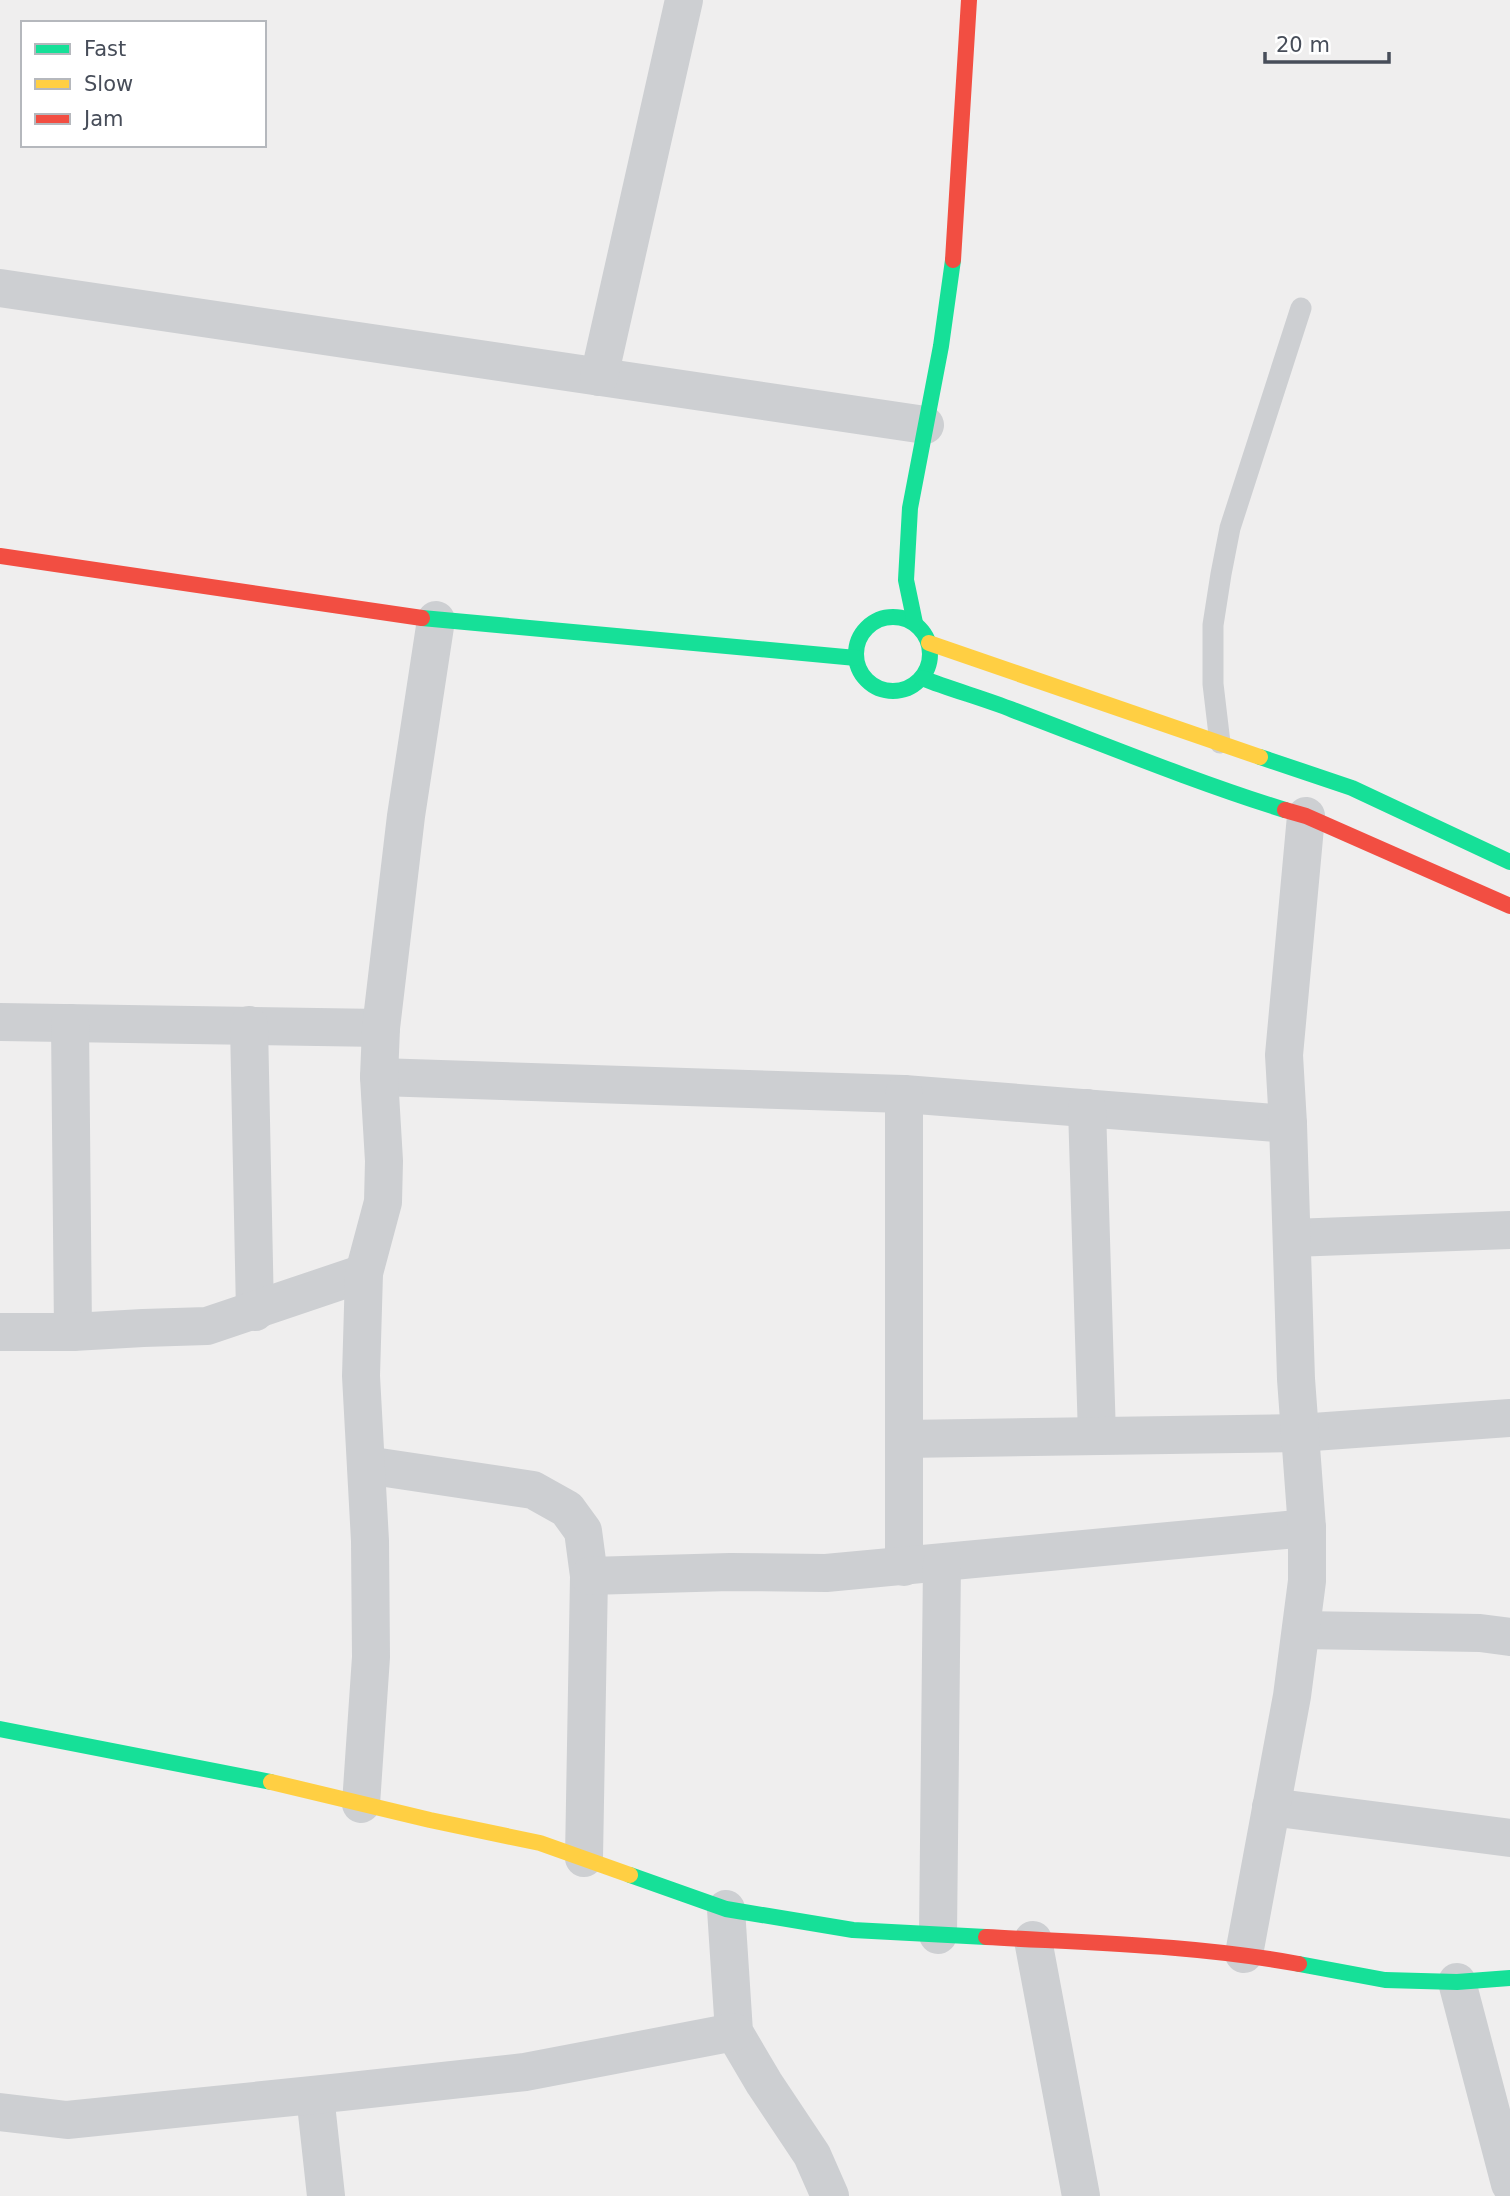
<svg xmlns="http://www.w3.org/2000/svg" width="1510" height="2196" viewBox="0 0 1510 2196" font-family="'DejaVu Sans',sans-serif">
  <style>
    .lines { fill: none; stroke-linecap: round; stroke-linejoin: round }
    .lane { stroke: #cdcfd2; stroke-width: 21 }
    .street { stroke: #cdcfd2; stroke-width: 38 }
    .fast { stroke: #16e098; stroke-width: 16 }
    .slow { stroke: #ffcf43; stroke-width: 16 }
    .jam { stroke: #f24e42; stroke-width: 16 }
  </style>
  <rect width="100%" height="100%" fill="#efeeee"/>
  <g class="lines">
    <polyline class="lane" points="1220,743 1213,684 1213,625 1221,574 1230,528 1301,308"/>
    <g class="street">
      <polyline points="0,288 925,425"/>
      <polyline points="599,377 684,0"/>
      <polyline points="0,1022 381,1028"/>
      <polyline points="70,1023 73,1332"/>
      <polyline points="249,1025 255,1312"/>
      <polyline points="379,1077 904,1094 1288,1124"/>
      <polyline points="1087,1108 1097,1436"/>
      <polyline points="1292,1238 1510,1230"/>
      <polyline points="0,1332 73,1332 143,1328 207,1326 364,1273"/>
      <polyline points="904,1439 1299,1433 1510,1418"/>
      <polyline points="366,1465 533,1490 567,1509 583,1531 589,1576 584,1858"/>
      <polyline points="904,1567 904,1094"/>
      <polyline points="589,1576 730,1572 826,1573 1307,1528"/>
      <polyline points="1301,1630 1480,1633 1510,1637"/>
      <polyline points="361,1804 371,1657 370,1541 361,1376 364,1273 383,1202 384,1161 379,1077 381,1028 406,816 436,620"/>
      <polyline points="1271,1807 1510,1838"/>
      <polyline points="726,1909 734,2032 764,2083 812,2155 830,2196"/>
      <polyline points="938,1935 942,1563"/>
      <polyline points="1033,1940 1081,2196"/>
      <polyline points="1244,1954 1292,1696 1307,1581 1307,1528 1296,1379 1288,1124 1284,1055 1306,816"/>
      <polyline points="1457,1982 1510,2184"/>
      <polyline points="315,2095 326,2196"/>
      <polyline points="0,2112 67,2120 342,2092 525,2072 734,2032"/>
    </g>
    <g class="fast">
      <circle cx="893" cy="654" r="37"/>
      <polyline points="422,618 856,658"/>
      <polyline points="915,623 906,580 910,508 941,346 953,260"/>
      <path d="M922,678C952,690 983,698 1013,710C1103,744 1192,781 1285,810"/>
      <polyline points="1260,757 1352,788 1510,862"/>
      <polyline points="0,1729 271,1782"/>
      <polyline points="630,1875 726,1909 853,1930 986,1937"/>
      <polyline points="1299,1964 1385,1980 1457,1982 1510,1978"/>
    </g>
    <g class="slow">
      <polyline points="929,643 1260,757"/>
      <polyline points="271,1782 430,1820 540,1843 630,1875"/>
    </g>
    <g class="jam">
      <polyline points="953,260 969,0"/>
      <polyline points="0,556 422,618"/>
      <polyline points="1285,810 1306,816 1510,906"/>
      <path d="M986,1937C1091,1943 1196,1945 1299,1964"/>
    </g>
  </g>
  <rect x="21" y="21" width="245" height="126" fill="#ffffff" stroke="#b5b8bd" stroke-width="2"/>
  <rect x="35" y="44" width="35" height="10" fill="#16e098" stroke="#b5b8bd" stroke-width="2"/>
  <text x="84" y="56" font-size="21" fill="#474d59">Fast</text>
  <rect x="35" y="79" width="35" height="10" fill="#ffcf43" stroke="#b5b8bd" stroke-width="2"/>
  <text x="84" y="91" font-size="21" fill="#474d59">Slow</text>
  <rect x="35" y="114" width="35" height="10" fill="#f24e42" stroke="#b5b8bd" stroke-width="2"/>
  <text x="84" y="126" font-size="21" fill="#474d59">Jam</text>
  <path d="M1265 52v10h124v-10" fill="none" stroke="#474d59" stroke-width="3.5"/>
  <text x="1276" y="52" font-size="21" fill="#474d59" stroke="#ffffff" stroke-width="5" paint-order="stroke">20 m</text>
</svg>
